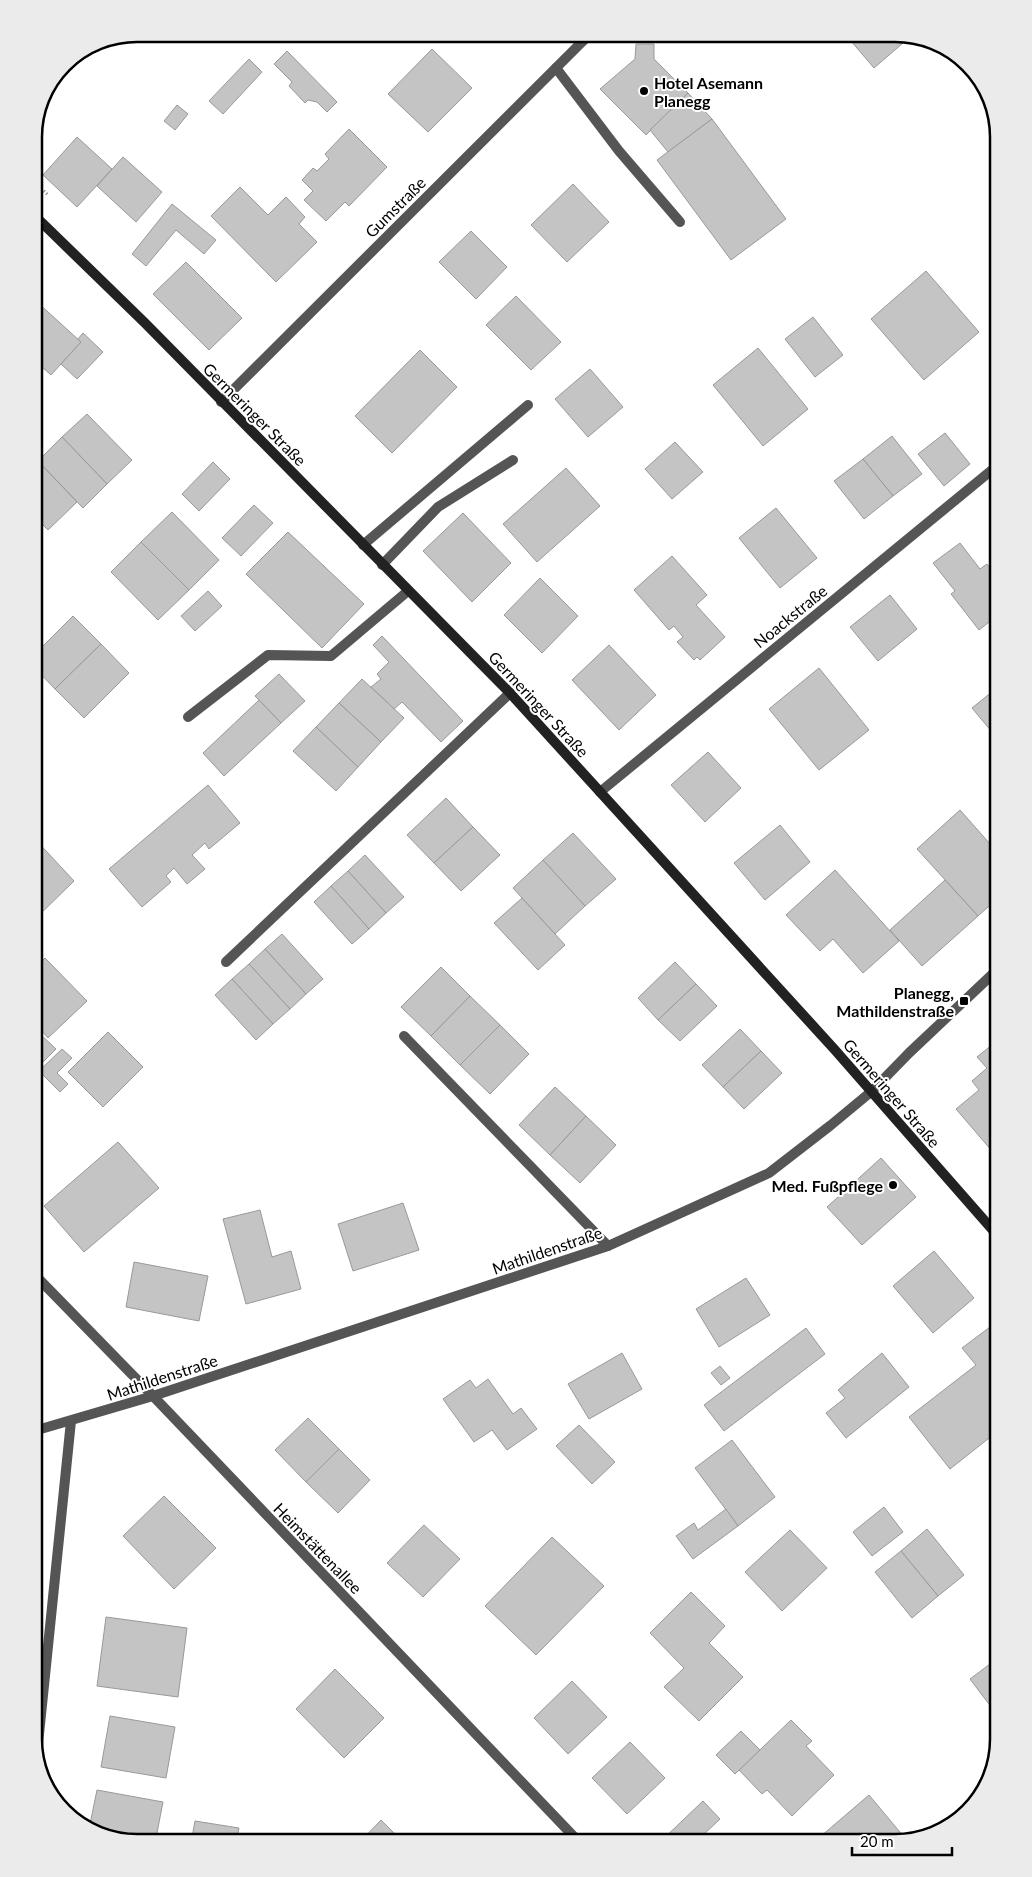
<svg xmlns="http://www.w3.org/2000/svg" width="1032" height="1877" viewBox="0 0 1032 1877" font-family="Lato,sans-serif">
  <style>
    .building { fill: #c4c4c4; stroke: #999 }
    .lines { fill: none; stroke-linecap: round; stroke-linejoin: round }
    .path { stroke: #777; stroke-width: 3; stroke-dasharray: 1 2.5; stroke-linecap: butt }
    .service { stroke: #555; stroke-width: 10 }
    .minor { stroke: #555; stroke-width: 10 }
    .secondary { stroke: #222; stroke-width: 10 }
    .poi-dot { fill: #000; stroke: #fff; stroke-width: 2 }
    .labels { text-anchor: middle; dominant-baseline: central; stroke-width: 4; stroke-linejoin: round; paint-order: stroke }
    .poi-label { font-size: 16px; font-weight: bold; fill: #000; stroke: #fff; text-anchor: end }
    .street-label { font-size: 16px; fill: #000; stroke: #fff }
    .rim { fill: none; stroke: #000; stroke-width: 2.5 }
  </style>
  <rect width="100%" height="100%" fill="#fff"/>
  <g class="building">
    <polygon points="845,34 902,34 910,37 874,68"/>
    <polygon points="636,44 654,44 654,59 688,93 646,135 600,89 635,59"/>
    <polygon points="432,49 472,88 428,132 388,94"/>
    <polygon points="287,51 337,102 327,112 317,102 308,100 305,103 289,86 292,82 274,64"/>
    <polygon points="249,59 262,72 223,114 209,101"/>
    <polygon points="64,65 68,69 47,89"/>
    <polygon points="688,93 712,119 668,152 650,130"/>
    <polygon points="177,105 188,114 175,130 164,121"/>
    <polygon points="712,119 786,219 731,260 657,160"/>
    <polygon points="349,129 387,167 349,206 345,202 326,221 304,200 313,191 302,180 313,168 317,171 329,159 325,154"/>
    <polygon points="77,137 112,169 77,207 43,175"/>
    <polygon points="123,157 162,192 136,222 97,186"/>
    <polygon points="573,184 609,222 567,262 531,225"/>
    <polygon points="240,187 268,215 286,197 305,217 299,224 317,242 276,282 211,216"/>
    <polygon points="172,204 216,240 204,254 176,230 146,266 132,254"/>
    <polygon points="471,231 507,267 476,299 439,262"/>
    <polygon points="186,262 242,318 209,350 153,294"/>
    <polygon points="926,271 979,332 924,380 871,319"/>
    <polygon points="516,296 561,342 531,370 486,325"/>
    <polygon points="37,302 81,342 51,375 34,360 34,306"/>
    <polygon points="813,317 843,355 815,377 785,339"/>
    <polygon points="83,333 103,352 77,379 61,364 81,342 78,339"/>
    <polygon points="758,348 808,409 763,446 713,385"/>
    <polygon points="420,350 457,387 392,453 355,416"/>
    <polygon points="590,369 623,407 588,437 555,399"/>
    <polygon points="87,414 132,460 107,484 62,437"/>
    <polygon points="945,433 970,464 944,486 918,454"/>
    <polygon points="892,436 922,474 893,496 863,459"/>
    <polygon points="62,437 107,484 83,508 38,461"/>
    <polygon points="675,442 703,472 672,499 645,469"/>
    <polygon points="34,457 77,502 48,530 34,516"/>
    <polygon points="863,459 893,496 864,519 834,481"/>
    <polygon points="213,462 230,479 199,511 182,494"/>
    <polygon points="566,468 600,506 537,562 503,524"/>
    <polygon points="254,505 273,523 241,556 222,538"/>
    <polygon points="776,508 817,558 780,588 739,538"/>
    <polygon points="172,512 219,560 189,590 141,542"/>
    <polygon points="463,513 511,563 472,602 423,551"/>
    <polygon points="288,532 364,604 322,648 246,574"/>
    <polygon points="141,542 189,590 158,620 111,572"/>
    <polygon points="960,543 980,569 987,564 998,580 998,615 979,630 951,594 955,591 933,563"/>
    <polygon points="672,556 707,595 696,605 725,637 700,660 697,657 694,660 677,642 683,637 674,626 669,630 634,590"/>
    <polygon points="540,578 578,616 542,653 504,615"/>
    <polygon points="208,591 222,606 195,631 181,616"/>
    <polygon points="890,595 917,629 878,661 850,627"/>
    <polygon points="73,616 101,644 55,689 34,667 34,655"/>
    <polygon points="382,636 463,721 441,742 402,702 394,709 371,687 381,679 377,674 389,662 373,645"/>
    <polygon points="101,644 129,673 84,718 55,689"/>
    <polygon points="609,645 656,695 619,730 572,680"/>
    <polygon points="819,668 869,730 819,770 769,709"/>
    <polygon points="279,674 305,701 281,723 255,696"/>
    <polygon points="362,679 404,718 381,742 339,703"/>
    <polygon points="998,687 998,726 992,732 972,708"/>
    <polygon points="259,700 281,723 224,776 203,753"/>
    <polygon points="339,703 381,742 358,767 316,727"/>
    <polygon points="316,727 358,767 336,791 293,751"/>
    <polygon points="708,752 741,788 705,822 671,785"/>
    <polygon points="208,785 240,823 209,849 205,843 192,855 205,869 187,884 174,868 166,876 171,882 142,907 109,869"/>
    <polygon points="446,798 473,827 434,863 407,835"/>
    <polygon points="960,810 998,853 998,898 978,916 917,849"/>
    <polygon points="780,825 810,862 765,900 734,863"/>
    <polygon points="473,827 500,855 461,891 434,863"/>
    <polygon points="573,833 616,879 585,906 543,860"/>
    <polygon points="34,838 74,881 34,920"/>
    <polygon points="365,855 404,897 386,913 348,871"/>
    <polygon points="543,860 585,906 555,934 513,888"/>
    <polygon points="835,870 899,941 863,973 833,939 820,951 786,915"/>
    <polygon points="348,871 386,913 369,929 331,886"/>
    <polygon points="945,880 978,916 922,966 890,930"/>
    <polygon points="331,886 369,929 352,944 314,902"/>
    <polygon points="522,898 565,945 538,970 494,923"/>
    <polygon points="282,934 323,979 306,994 265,949"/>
    <polygon points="265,949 306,994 290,1009 249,964"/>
    <polygon points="45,958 87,1001 48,1038 34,1022 34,969"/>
    <polygon points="675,962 696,984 658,1020 638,998"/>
    <polygon points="249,964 290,1009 273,1024 232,979"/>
    <polygon points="441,967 470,996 431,1036 401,1007"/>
    <polygon points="232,979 273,1024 256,1040 215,995"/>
    <polygon points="696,984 717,1006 680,1041 658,1020"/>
    <polygon points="470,996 500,1025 460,1065 431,1036"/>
    <polygon points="500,1025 529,1054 490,1094 460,1065"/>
    <polygon points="740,1029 761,1051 723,1087 702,1065"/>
    <polygon points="36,1030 56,1049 38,1067 34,1063 34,1032"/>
    <polygon points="108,1032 143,1067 103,1107 68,1072"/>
    <polygon points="998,1040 998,1146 992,1151 956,1109 979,1090 972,1081 987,1068 977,1057"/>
    <polygon points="62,1049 72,1058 57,1073 68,1084 60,1092 39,1071"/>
    <polygon points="761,1051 782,1073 744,1109 723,1087"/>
    <polygon points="555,1087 586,1116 550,1155 519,1125"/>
    <polygon points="586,1116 616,1145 580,1183 550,1155"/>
    <polygon points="118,1142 159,1188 84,1252 44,1206"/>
    <polygon points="881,1158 916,1197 862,1245 827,1207"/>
    <polygon points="403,1203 419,1250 353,1271 338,1224"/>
    <polygon points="260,1210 272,1257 291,1251 301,1289 246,1304 223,1219"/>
    <polygon points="934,1251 974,1298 933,1333 893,1286"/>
    <polygon points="134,1262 208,1276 199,1321 126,1307"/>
    <polygon points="746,1278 770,1315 719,1347 696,1309"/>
    <polygon points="994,1324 998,1329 998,1431 950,1469 909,1417 976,1365 962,1348"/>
    <polygon points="806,1328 825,1354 724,1431 704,1405"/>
    <polygon points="622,1353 642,1389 589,1419 568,1384"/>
    <polygon points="882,1353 909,1387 846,1438 826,1413 845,1398 838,1390"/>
    <polygon points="720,1366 730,1378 721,1385 711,1373"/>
    <polygon points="488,1379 513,1414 521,1408 537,1429 507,1450 492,1430 474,1442 443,1399 470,1380 476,1388"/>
    <polygon points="308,1418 339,1449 306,1482 275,1450"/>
    <polygon points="579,1425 615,1462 592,1484 556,1446"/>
    <polygon points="732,1440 775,1497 738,1526 695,1468"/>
    <polygon points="339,1449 370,1480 338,1513 306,1482"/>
    <polygon points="164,1496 216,1548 174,1589 123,1536"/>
    <polygon points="884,1507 903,1532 872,1556 853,1532"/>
    <polygon points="726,1509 738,1526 693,1559 676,1536 694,1523 698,1530"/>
    <polygon points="424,1525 460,1559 423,1597 387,1563"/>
    <polygon points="927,1529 964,1575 938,1596 901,1551"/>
    <polygon points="790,1530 827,1568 782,1611 745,1572"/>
    <polygon points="552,1537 604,1586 536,1655 485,1606"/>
    <polygon points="901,1551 938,1596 912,1618 875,1572"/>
    <polygon points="691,1592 725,1626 709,1643 743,1677 699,1721 664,1687 684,1668 650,1633"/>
    <polygon points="106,1617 187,1628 178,1697 97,1686"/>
    <polygon points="998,1658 998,1716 970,1679"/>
    <polygon points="335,1669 384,1718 344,1758 296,1709"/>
    <polygon points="572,1681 607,1717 568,1754 534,1718"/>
    <polygon points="110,1716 175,1727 166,1778 101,1767"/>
    <polygon points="791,1720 812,1741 806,1746 834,1775 792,1816 767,1790 762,1794 739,1770"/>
    <polygon points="741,1731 760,1750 735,1774 716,1755"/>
    <polygon points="630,1742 665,1778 627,1814 592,1778"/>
    <polygon points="97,1790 163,1802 155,1843 131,1843 89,1829"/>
    <polygon points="869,1795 904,1837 895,1843 813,1843"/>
    <polygon points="703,1801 720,1819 702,1836 709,1843 661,1843 660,1842"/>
    <polygon points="381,1820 404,1843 359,1843"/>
    <polygon points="195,1821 239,1828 236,1843 191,1843"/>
  </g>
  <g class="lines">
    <polyline class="path" points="34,181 48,195"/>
    <g class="service">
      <polyline points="556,68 619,151 680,222"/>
      <polyline points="363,545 528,405"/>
      <polyline points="382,565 438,507 513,460"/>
      <polyline points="188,717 268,655 331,656 408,591"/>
      <polyline points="226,962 510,693"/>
      <polyline points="404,1036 608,1246"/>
    </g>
    <g class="minor">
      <polyline points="221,402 590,34"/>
      <polyline points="600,792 998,465"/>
      <polyline points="34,1274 153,1396 580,1843"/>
      <polyline points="34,1431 153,1396 608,1246 769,1173 831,1125 872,1091 909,1053 998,969"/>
      <polyline points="37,1754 71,1421"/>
    </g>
    <polyline class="secondary" points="34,215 145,323 510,693 835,1050 998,1236"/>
  </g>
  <g class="poi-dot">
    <circle cx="644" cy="91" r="5"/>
    <rect x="959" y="996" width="10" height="10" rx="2.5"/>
    <circle cx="893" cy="1185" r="5"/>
  </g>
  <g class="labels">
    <g class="poi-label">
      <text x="654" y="82" text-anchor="start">Hotel Asemann<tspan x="654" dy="18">Planegg</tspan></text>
      <text x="954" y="992">Planegg,<tspan x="954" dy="18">Mathildenstraße</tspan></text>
      <text x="883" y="1185">Med. Fußpflege</text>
    </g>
    <g class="street-label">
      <text transform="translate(395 207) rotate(-45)">Gumstraße</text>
      <text transform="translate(255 414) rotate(45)">Germeringer Straße</text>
      <text transform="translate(790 616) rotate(-39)">Noackstraße</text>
      <text transform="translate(539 704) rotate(47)">Germeringer Straße</text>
      <text transform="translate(892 1093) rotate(49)">Germeringer Straße</text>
      <text transform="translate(547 1250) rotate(-19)">Mathildenstraße</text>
      <text transform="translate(162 1377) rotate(-18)">Mathildenstraße</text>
      <text transform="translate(318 1548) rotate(46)">Heimstättenallee</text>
    </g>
  </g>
  <path d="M0 0H1032V1877H0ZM137 42H895A95 95 0 0 1 990 137V1739A95 95 0 0 1 895 1834H137A95 95 0 0 1 42 1739V137A95 95 0 0 1 137 42Z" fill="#ebebeb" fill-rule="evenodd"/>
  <path class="rim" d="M137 42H895A95 95 0 0 1 990 137V1739A95 95 0 0 1 895 1834H137A95 95 0 0 1 42 1739V137A95 95 0 0 1 137 42Z"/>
  <path d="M852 1847v8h100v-8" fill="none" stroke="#000000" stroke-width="2.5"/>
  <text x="860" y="1847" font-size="15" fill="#000000" stroke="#ffffff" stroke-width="4" paint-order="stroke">20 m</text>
</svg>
